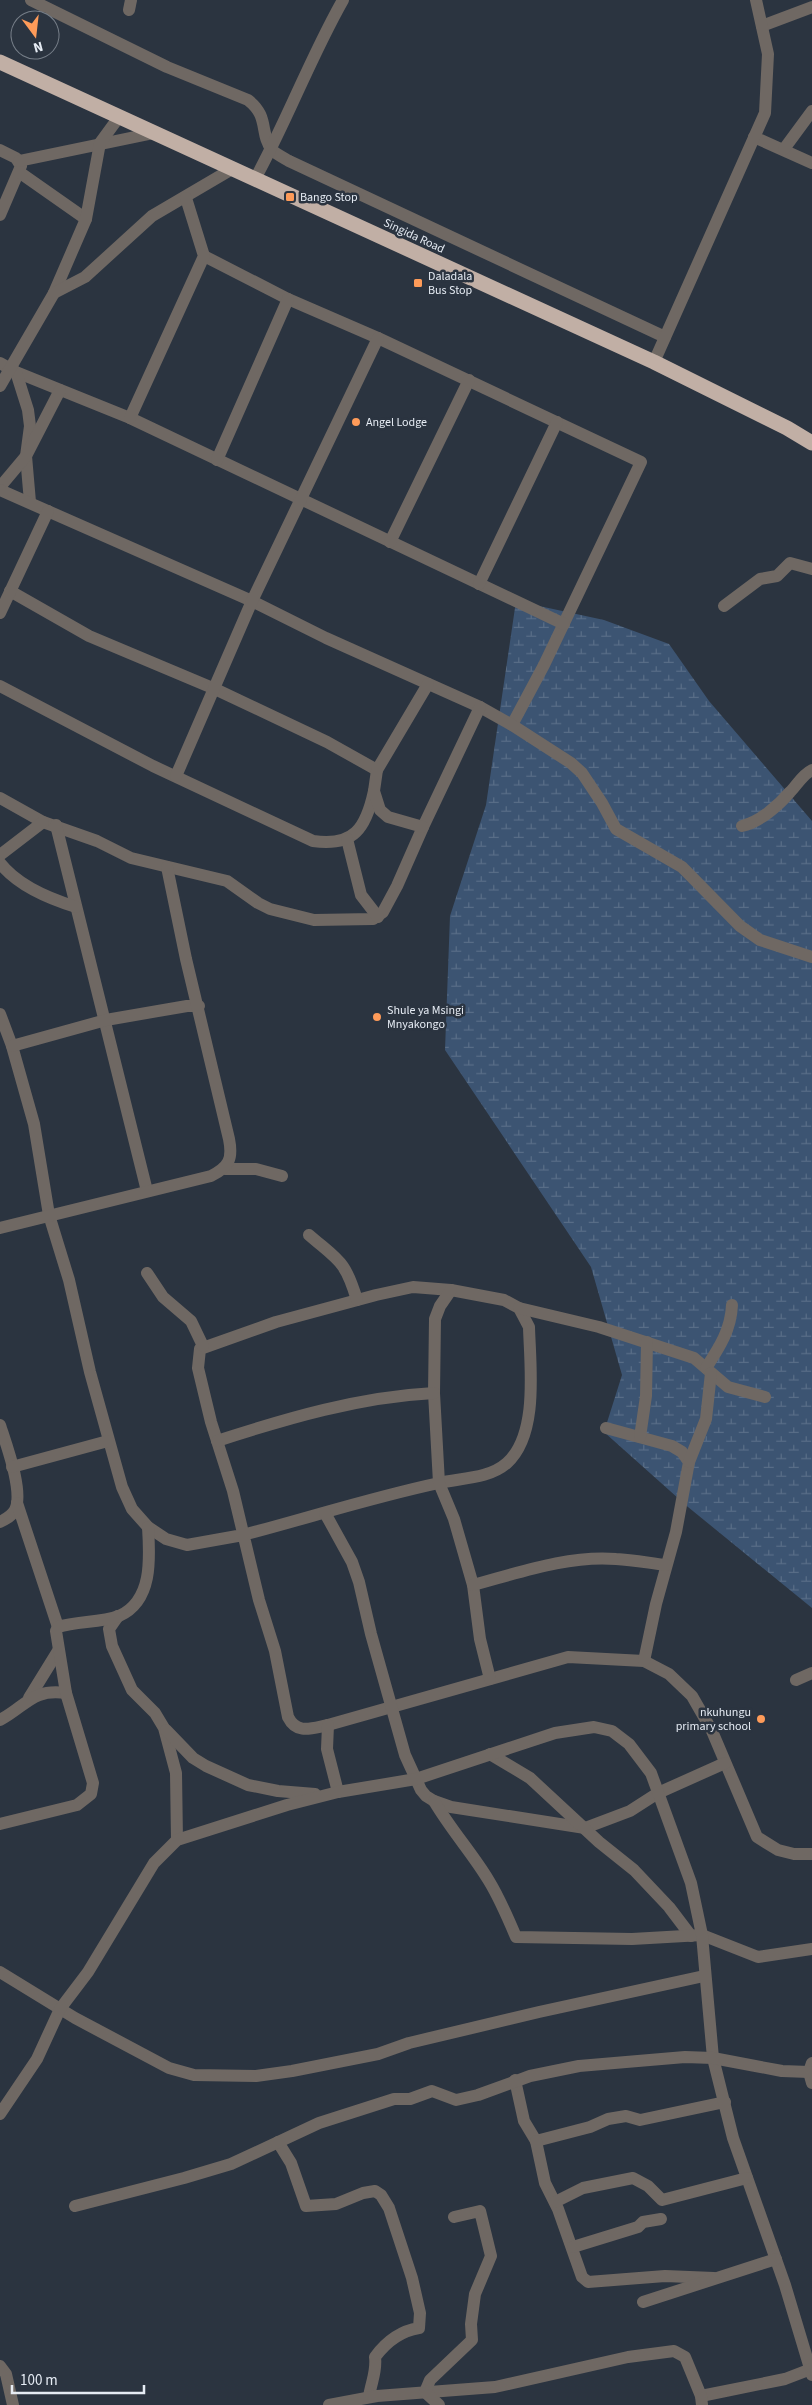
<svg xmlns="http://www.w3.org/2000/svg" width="812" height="2405" viewBox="0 0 812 2405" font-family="'Source Sans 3',sans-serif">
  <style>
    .wetland { fill: url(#wetland-marsh) }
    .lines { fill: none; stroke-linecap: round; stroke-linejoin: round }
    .minor { stroke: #6f6863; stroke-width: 12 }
    .highway { stroke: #c1afa5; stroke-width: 15 }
    .poi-dot { fill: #fe9b59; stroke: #2b3440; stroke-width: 2 }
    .labels { text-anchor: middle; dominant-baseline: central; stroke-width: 5; stroke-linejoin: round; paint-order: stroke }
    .poi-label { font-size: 12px; fill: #e6ecf4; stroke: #2b3440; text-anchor: start }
    .street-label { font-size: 12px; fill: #e6ecf4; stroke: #2b3440 }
  </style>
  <defs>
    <pattern id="wetland-marsh" width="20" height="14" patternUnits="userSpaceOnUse" patternTransform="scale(1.25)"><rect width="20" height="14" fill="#3c5472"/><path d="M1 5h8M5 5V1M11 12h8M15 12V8" fill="none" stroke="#586d87"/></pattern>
  </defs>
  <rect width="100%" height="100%" fill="#2b3440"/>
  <polygon class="wetland" points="516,601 604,620 669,644 709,701 812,821 812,1608 688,1507 604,1432 622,1375 591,1267 445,1050 450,916 486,805"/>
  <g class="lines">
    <g class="minor">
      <path d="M31,0L167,67L248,100C270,117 259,133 272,150C276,154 284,158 289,161L665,337"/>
      <polyline points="129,10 131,0"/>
      <polyline points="762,26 812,7"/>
      <polyline points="754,137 812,163"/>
      <polyline points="784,149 812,111"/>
      <polyline points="0,150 16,158 21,166 0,215"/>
      <polyline points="19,161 154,133"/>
      <polyline points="19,172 86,219"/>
      <path d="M255,179C287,121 310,58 343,0"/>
      <polyline points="204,256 288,299 378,338 641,462 544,665 512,725"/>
      <polyline points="54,293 86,219 100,143 119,117"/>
      <polyline points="654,362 765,113 768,54 756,0"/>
      <polyline points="0,363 16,372 130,418 564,624"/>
      <polyline points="16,372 28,410 30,426 26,456 30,502"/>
      <polyline points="0,386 54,293 85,277 152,216 232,169"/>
      <polyline points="130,418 204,256 186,198"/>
      <polyline points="217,460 288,299"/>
      <polyline points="0,487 26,456 60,390"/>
      <polyline points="0,490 252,601 326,638 480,707 512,725 571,763 582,773 602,803 616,829 682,867 740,926 760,940 812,957"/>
      <polyline points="390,542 469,380"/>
      <polyline points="479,584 557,422"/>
      <polyline points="10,591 89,636 215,689 327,742 377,770"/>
      <polyline points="724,606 760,579 777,576 790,563 812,569"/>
      <polyline points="0,613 48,511"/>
      <path d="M0,686L153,766L313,841C354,847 366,828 374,791"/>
      <polyline points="176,776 252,601 378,338"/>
      <polyline points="0,798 43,822 97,841 131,858 227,881 258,903 270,909 314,920 373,919 383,912 397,886 423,827 480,707"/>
      <polyline points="56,825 147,1191"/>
      <path d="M742,826C760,822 779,805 790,792C798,784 802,775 812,770"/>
      <polyline points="423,827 388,817 380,810 374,791 377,770 428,684"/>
      <polyline points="347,839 361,895 378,917"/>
      <polyline points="0,855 43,822"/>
      <path d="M0,863C17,885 50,899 76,907"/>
      <path d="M0,1014L12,1046L34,1124L49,1215L69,1280L90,1372L122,1487L132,1509L148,1527L166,1539L187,1545L243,1535C308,1518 373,1497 439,1483C461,1478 489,1479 507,1463C539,1434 530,1366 529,1327L519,1308L504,1300L451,1290L413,1287L376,1295L276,1322L200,1349L198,1368L211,1422L233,1491L259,1600L275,1651L288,1717C297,1735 312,1728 328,1725L568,1657L644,1661L669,1674L692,1696L712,1731L757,1837L778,1850L794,1854H812"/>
      <polyline points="12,1046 106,1020 187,1006 199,1006"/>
      <polyline points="225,1169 256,1169 282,1176"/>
      <path d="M0,1228L211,1176C229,1167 233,1159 229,1139L186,959L167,867"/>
      <path d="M309,1235C339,1261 345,1260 357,1300"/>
      <polyline points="147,1273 163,1297 191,1321 203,1346"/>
      <polyline points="451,1290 440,1306 435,1319 434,1393 439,1483 454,1519 473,1585 480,1639 490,1679"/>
      <polyline points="519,1308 599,1327 694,1358 728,1387 765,1397"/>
      <path d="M706,1368C719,1348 731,1330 732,1305"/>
      <path d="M0,1425C6,1444 24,1492 15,1510C12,1516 6,1519 0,1522"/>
      <polyline points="606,1428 672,1446 682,1452 689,1462 676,1532 656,1604 644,1661"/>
      <polyline points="640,1437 646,1396 647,1342"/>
      <path d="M217,1441C288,1418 359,1397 434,1393"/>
      <polyline points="689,1462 706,1419 711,1373"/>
      <polyline points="12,1467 108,1441"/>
      <polyline points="17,1503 58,1627"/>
      <polyline points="325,1513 352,1562 359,1582 371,1634 405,1755 421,1790 426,1796 434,1801 451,1807 585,1828 630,1811 658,1793 725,1763"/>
      <path d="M473,1585C518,1573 568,1555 616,1559C633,1560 649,1563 666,1565"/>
      <polyline points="118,1616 109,1629 112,1646 132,1690 155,1713 164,1728 176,1773 177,1840"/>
      <polyline points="796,1680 812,1673"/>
      <polyline points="29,1698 58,1651"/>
      <path d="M0,1720C26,1706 33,1688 66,1693"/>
      <polyline points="328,1725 327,1749 338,1792"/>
      <polyline points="166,1730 193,1758 206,1766 248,1785 278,1791 315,1794"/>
      <polyline points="490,1754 530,1778 599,1842 634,1870 669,1907 691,1936"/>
      <path d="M434,1801C451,1830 473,1854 489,1881C500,1899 508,1918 516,1937L632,1939L702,1935L758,1957L812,1949"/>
      <path d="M0,1824L77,1805L91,1794L93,1783L66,1693L56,1631L58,1627C77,1621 100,1623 119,1616C153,1601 150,1558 148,1527"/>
      <polyline points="0,1972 75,2018 169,2068 194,2075 256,2076 292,2071 378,2054 409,2043 539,2012 704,1976"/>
      <polyline points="812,2063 809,2072 812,2083"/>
      <polyline points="515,2080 524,2121 536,2141 590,2127 608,2119 626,2116 640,2120 725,2102"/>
      <polyline points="0,2114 37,2059 60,2009 88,1972 154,1863 177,1840 287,1805 338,1792 416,1779 555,1733 594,1727 612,1731 629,1744 651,1773 691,1883 702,1935 713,2058 733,2138 785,2285 812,2375"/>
      <polyline points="536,2141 545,2183 558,2209 582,2277 588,2282 665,2276 714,2278"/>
      <path d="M278,2142L291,2163L306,2206L336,2204L363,2193L375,2191L381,2195L389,2208L412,2278L420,2313L419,2328C400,2331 386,2342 375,2357C377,2372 371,2382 369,2397"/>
      <polyline points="555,2202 583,2188 633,2178 648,2186 662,2200 747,2178"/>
      <polyline points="75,2206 184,2178 231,2164 319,2123 394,2099 410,2099 432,2091 456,2100 478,2095 530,2076 579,2066 685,2057 713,2058 782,2071 809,2072"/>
      <polyline points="573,2247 638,2227 643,2222 661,2219"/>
      <polyline points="643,2302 776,2259"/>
      <polyline points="0,2366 6,2374 13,2405"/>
      <polyline points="701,2396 785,2379 811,2369"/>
      <polyline points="329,2405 377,2396 495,2387 628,2357 674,2351 685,2357 701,2396 702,2405"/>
      <polyline points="439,2405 425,2392 430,2380 472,2340 471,2324 475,2294 491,2256 480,2211 454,2217"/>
    </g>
    <polyline class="highway" points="0,62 654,362 787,428 812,443"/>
  </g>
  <g class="poi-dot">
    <rect x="285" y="192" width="10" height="10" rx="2.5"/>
    <rect x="413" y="278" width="10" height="10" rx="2.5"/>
    <circle cx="356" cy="422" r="5"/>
    <circle cx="377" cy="1017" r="5"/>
    <circle cx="761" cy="1719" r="5"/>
  </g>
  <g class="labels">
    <g class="poi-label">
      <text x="300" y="197">Bango Stop</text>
      <text x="428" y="276">Daladala<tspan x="428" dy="14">Bus Stop</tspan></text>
      <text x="366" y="422">Angel Lodge</text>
      <text x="387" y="1010">Shule ya Msingi<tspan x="387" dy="14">Mnyakongo</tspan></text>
      <text x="751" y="1712" text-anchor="end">nkuhungu<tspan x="751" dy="14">primary school</tspan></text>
    </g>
    <g class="street-label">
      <text transform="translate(414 236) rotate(25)">Singida Road</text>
    </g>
  </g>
  <g transform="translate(35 35) rotate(165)"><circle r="24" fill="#2b3440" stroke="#767e88"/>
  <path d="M0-4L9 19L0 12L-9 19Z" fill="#fe9b59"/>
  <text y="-8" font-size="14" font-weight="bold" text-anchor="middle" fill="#e6ecf4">N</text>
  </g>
  <path d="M12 2385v8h132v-8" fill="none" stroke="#e6ecf4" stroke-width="2.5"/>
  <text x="20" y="2385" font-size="15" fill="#e6ecf4" stroke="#2b3440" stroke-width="4" paint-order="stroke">100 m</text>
</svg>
